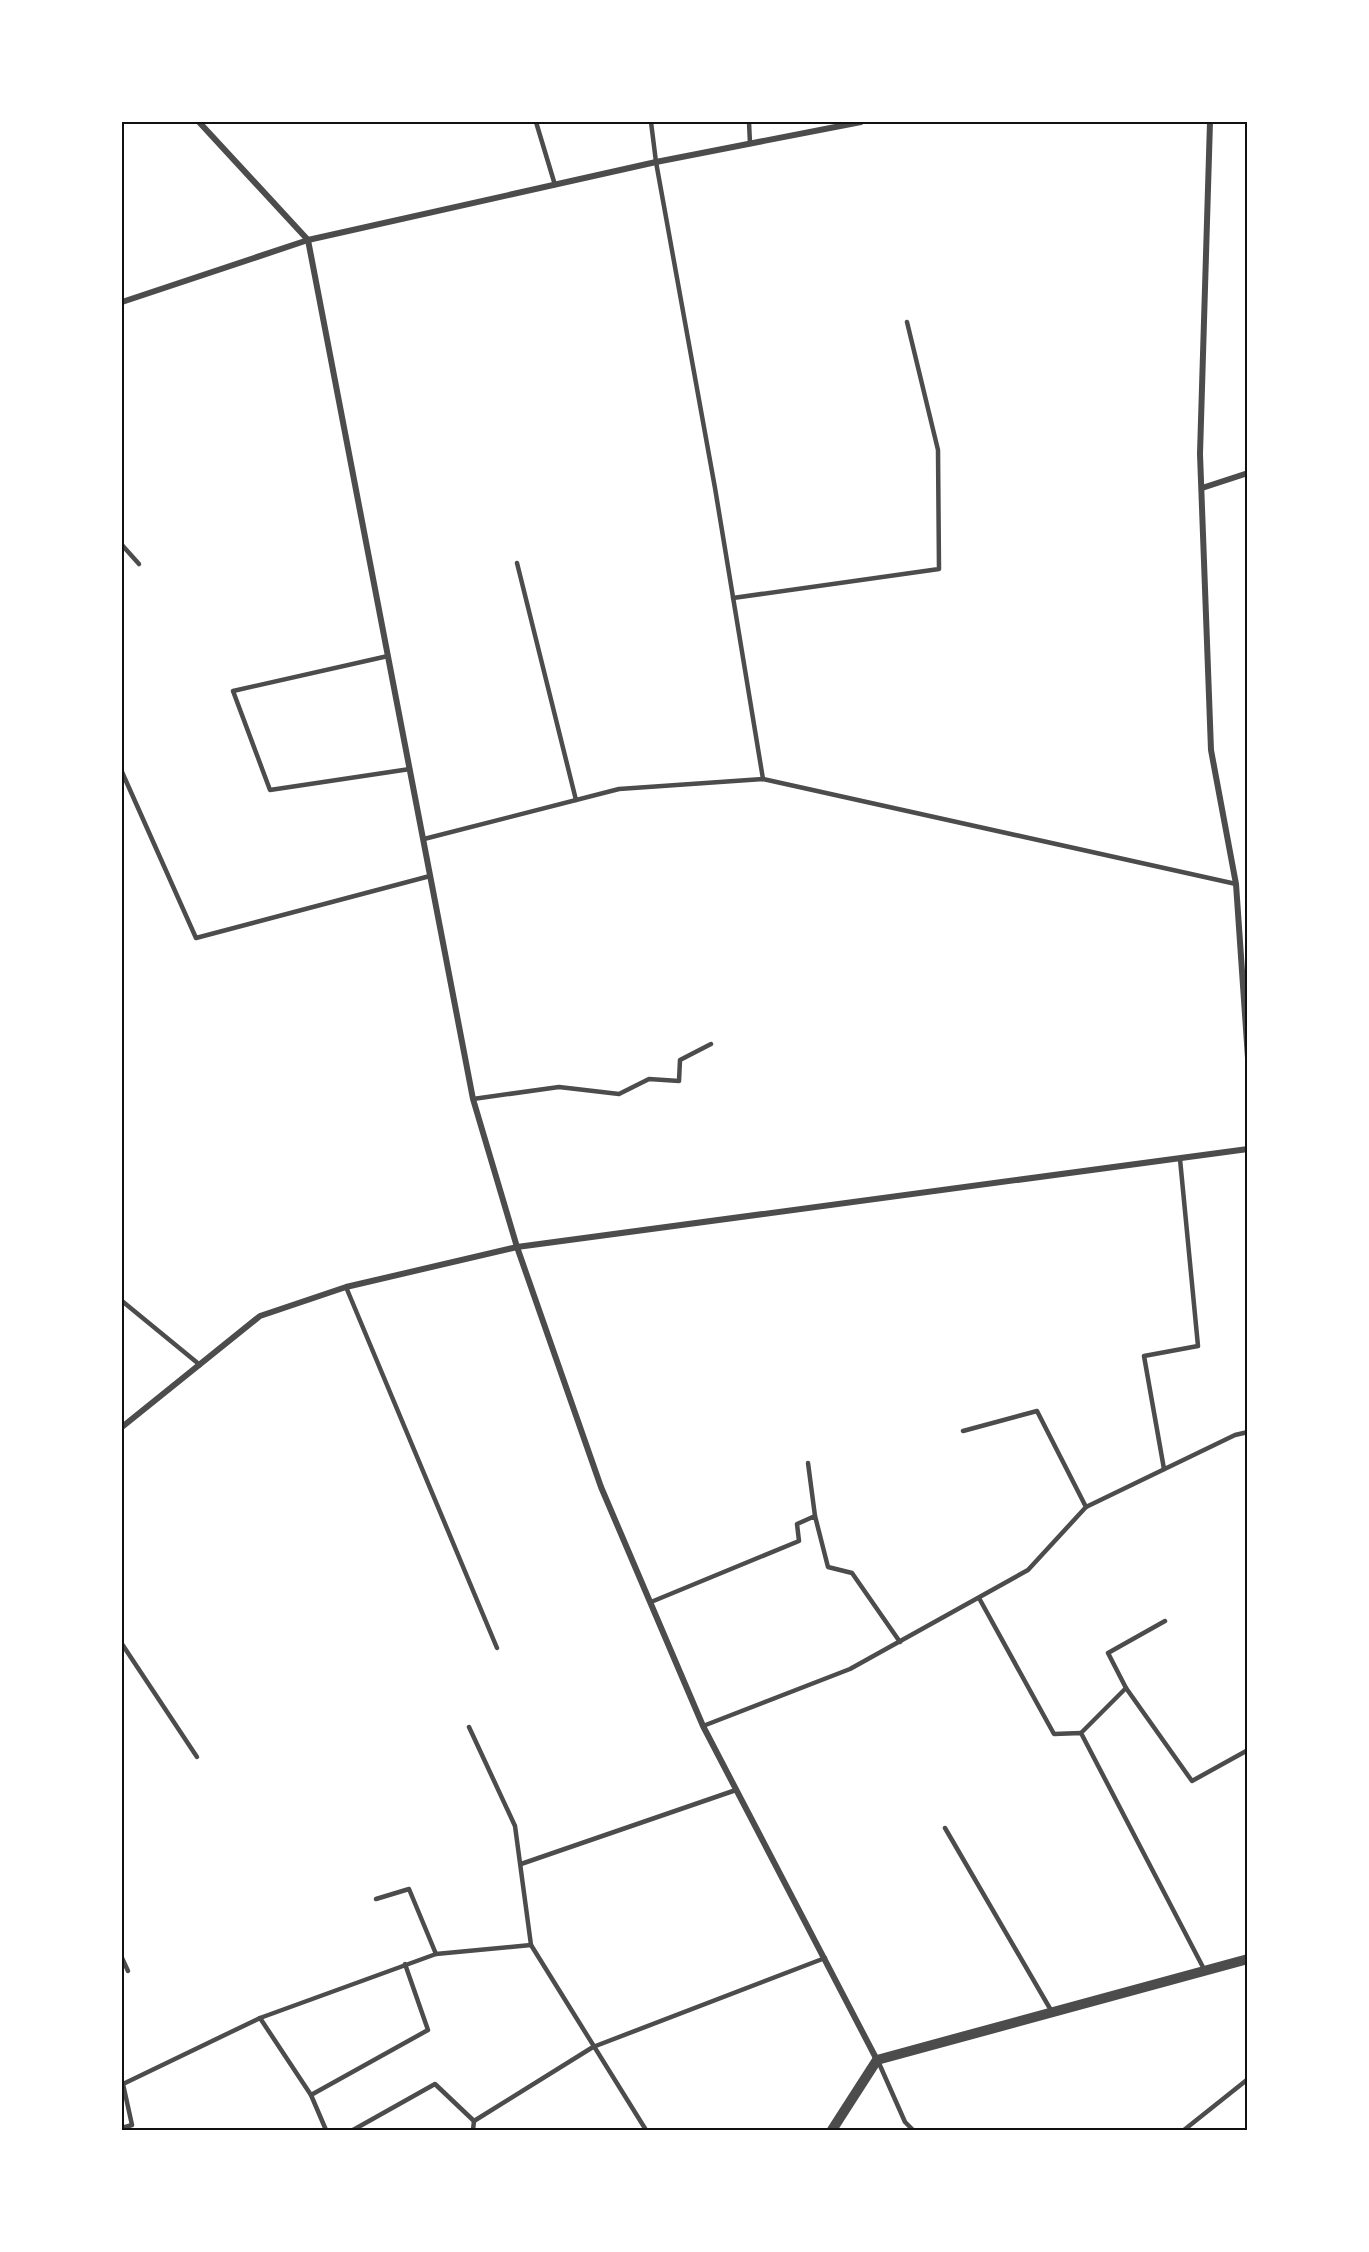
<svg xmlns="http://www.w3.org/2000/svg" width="1369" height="2252" viewBox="0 0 1369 2252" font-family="'DejaVu Sans',sans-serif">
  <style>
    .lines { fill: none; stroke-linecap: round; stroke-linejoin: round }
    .service { stroke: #4c4c4c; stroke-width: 4.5 }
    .minor { stroke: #4c4c4c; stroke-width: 6 }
    .tertiary { stroke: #4c4c4c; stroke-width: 10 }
    .neatline { fill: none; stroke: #111; stroke-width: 2 }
  </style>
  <rect width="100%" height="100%" fill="#fff"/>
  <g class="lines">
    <g class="service">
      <polyline points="536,122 555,185"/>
      <polyline points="651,122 656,162 715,488 763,779"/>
      <polyline points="749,122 750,144"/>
      <polyline points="122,545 139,564"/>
      <polyline points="517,563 576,800"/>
      <polyline points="733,598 939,569 938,450 907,322"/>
      <polyline points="388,656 233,691 270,790 410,769"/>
      <polyline points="122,772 196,938 430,876"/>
      <polyline points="424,839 619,789 763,779 1236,884"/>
      <polyline points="473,1099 559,1087 619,1094 649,1079 679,1081 680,1060 711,1044"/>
      <polyline points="346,1287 497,1648"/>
      <polyline points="122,1301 200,1365"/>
      <polyline points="963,1431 1037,1411 1086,1507"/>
      <polyline points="808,1463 815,1516"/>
      <polyline points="1164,1469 1144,1356 1198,1346 1180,1159"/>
      <polyline points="979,1598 1054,1734 1081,1733 1205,1971"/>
      <polyline points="651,1602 799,1541 797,1524 815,1516 828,1567 852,1573 900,1642"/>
      <polyline points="1165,1621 1108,1653 1126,1688 1192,1781 1248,1750"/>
      <polyline points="122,1644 197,1757"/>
      <polyline points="1248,1714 1248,1731"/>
      <polyline points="703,1726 850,1669 1028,1570 1086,1507 1235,1435 1248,1432"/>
      <polyline points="469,1727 515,1826 531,1945 646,2130"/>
      <polyline points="1081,1733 1126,1688"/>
      <polyline points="945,1828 1052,2012"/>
      <polyline points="521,1864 736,1790"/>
      <polyline points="376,1899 409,1889 436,1954"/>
      <polyline points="122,1958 128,1971"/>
      <polyline points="260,2018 311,2095 326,2130"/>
      <polyline points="878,2061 905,2122 913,2130"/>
      <polyline points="311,2095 428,2030 405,1964"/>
      <polyline points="122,2128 132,2125 123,2084 260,2018 436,1954 531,1945"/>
      <polyline points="353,2130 435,2084 474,2121"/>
      <polyline points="473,2130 474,2121 593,2047 825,1958"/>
      <polyline points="1184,2130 1248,2079"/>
    </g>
    <g class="minor">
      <polyline points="199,122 308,240 473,1099 517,1247 601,1487 703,1726 877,2060"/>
      <polyline points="1210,122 1200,454 1211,750 1236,884 1248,1058"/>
      <polyline points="122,302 308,240 656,162 861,122"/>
      <polyline points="1202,488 1248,473"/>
      <polyline points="122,1427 260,1316 346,1287 517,1247 1248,1149"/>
    </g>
    <polyline class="tertiary" points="832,2130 877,2060 1248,1959"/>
  </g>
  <rect width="1369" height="2252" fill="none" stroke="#ffffff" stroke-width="246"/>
  <rect x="123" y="123" width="1123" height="2006" class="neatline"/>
</svg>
